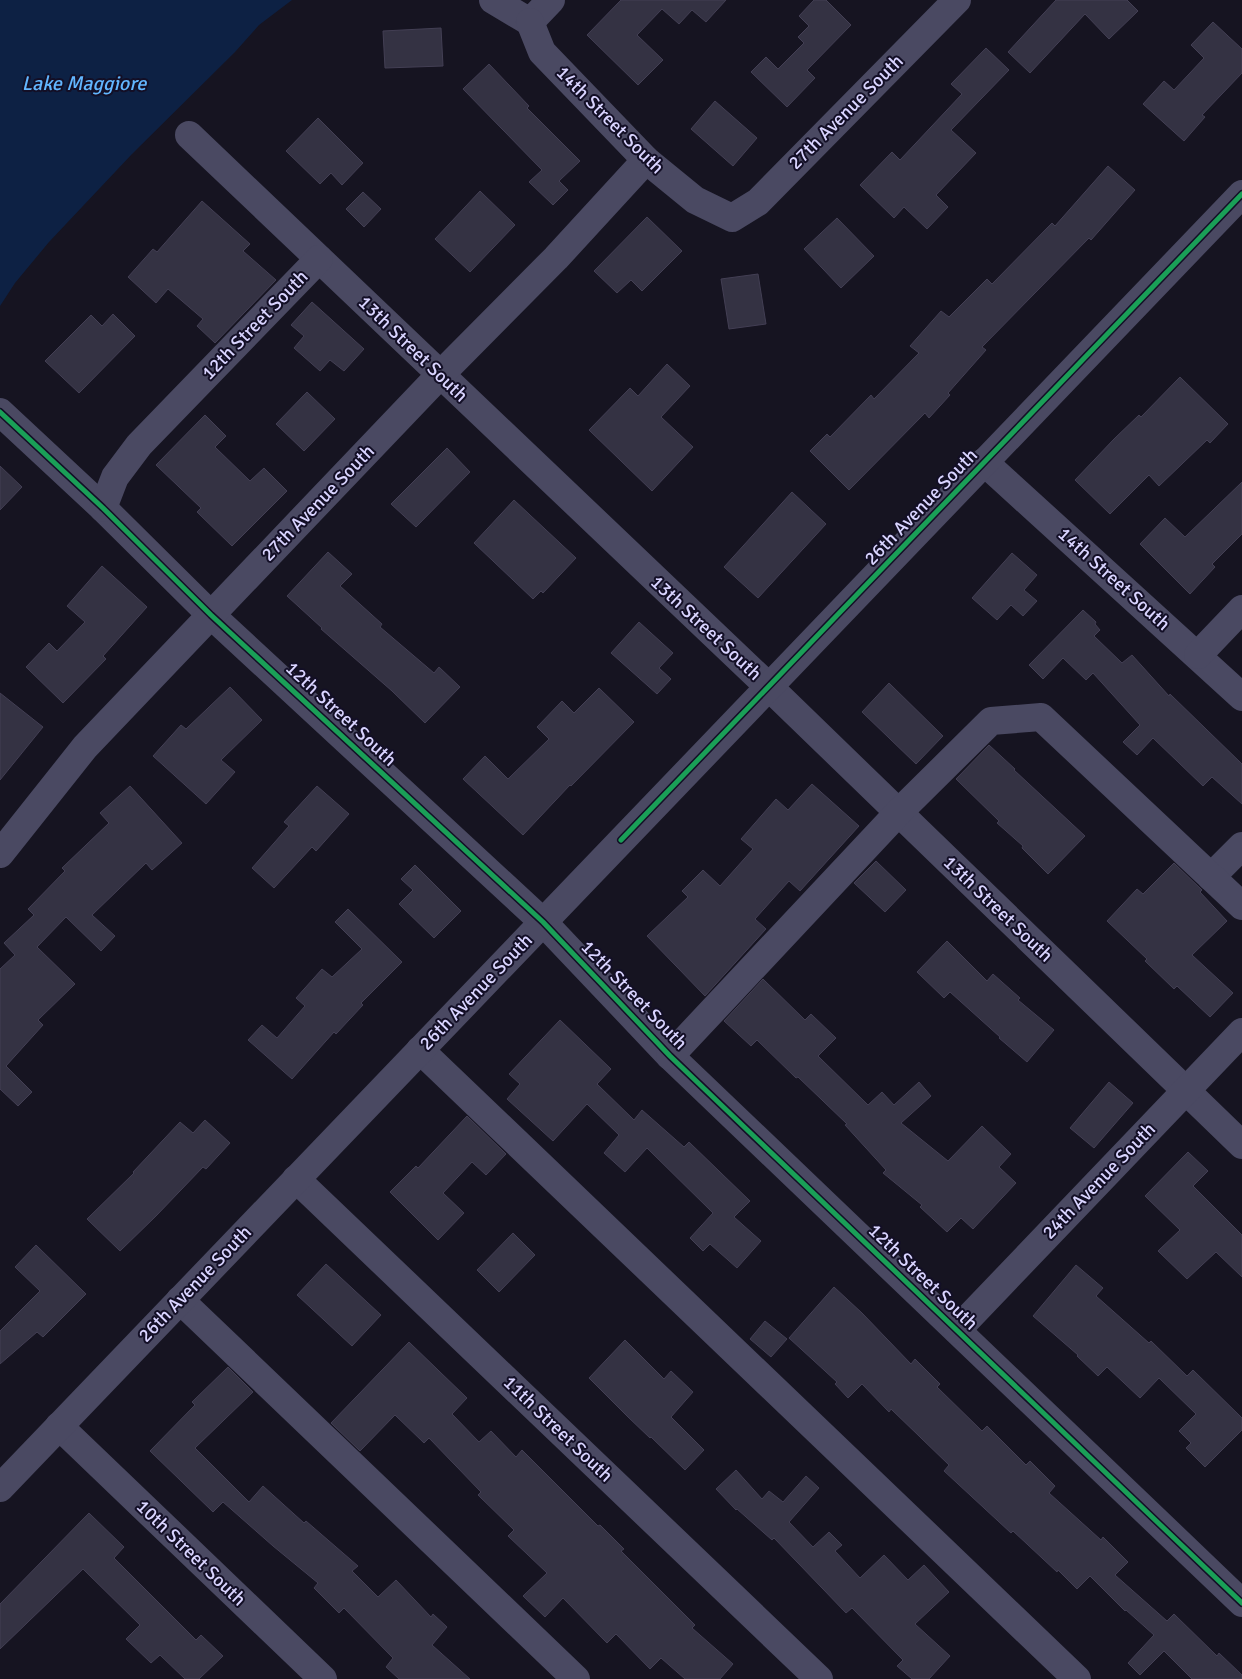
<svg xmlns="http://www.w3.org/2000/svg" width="1242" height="1679" viewBox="0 0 1242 1679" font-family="Signika,sans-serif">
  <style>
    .water { fill: #0d2144 }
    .building { fill: #343243; stroke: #433f54 }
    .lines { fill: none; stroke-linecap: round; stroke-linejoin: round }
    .minor { stroke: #4a4962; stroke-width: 28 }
    .cycleway-casing { stroke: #130f26; stroke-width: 8 }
    .cycleway { stroke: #1a9f57; stroke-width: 5 }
    .labels { text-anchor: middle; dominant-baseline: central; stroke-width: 4; stroke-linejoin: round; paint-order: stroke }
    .street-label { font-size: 19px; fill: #d9d4ff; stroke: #130f26 }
    .water-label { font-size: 20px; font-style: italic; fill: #62b6ff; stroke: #130f26 }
  </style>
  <rect width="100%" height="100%" fill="#161421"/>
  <polygon class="water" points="0,0 292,0 259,25 235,52 132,154 49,242 15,283 0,306"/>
  <g class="building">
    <polygon points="621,0 726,0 706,22 692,10 679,24 662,9 637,35 663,60 638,85 587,35"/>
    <polygon points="814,0 826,0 851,25 807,70 815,78 787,107 751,72 766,57 778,69 804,43 798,37 809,26 799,16"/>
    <polygon points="1056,0 1127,0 1138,11 1109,39 1085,14 1030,73 1008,52"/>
    <polygon points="1213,22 1242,49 1242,73 1202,115 1205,117 1184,141 1143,104 1164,81 1174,90 1204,58 1191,45"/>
    <polygon points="441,28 443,66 385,68 383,31"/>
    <polygon points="986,48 1009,70 951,130 976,153 936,195 948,207 927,229 904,207 894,218 860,185 892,152 900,160 962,94 951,84"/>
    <polygon points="489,64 529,106 527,108 580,161 559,181 568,190 553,205 529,182 542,170 463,89"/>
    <polygon points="715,101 757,138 733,166 691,129"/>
    <polygon points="318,118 363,163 342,185 331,173 320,184 286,151"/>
    <polygon points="1108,166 1135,190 1091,240 1089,238 982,347 986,350 948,393 950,395 929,418 925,413 849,490 810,451 827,434 830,437 871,395 874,399 919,353 910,346 941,311 949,317 987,279 992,284 1052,223 1055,226"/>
    <polygon points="480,191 515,225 470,272 435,239"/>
    <polygon points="363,192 381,209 364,227 346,209"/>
    <polygon points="202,201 250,244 243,251 276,280 215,343 197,326 203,319 168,289 156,303 128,277 153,249 157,252"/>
    <polygon points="647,217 682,251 642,291 631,280 617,293 594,271"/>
    <polygon points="837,218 874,256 841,288 804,249"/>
    <polygon points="758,274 766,324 729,329 721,279"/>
    <polygon points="312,302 364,349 344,371 330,360 320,371 294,348 304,336 291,325"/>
    <polygon points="113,314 135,336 79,393 45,361 91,315 102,326"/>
    <polygon points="667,364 690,386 661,417 693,447 652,491 589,430 630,388 638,396"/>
    <polygon points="1180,377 1228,424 1210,443 1207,440 1159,486 1149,475 1110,514 1075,480 1114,439 1139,415 1141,417"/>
    <polygon points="307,392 335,419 304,451 276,424"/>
    <polygon points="205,415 226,436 215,447 250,481 264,468 287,491 232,546 197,512 201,508 156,465"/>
    <polygon points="447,448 470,472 416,527 391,504"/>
    <polygon points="0,466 22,487 0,510"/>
    <polygon points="1242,482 1242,534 1212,564 1215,567 1190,594 1140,544 1165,518 1185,537"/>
    <polygon points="792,492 826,524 758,598 724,567"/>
    <polygon points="514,500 576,558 543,593 541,591 533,599 474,543"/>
    <polygon points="328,552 352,574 340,586 382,624 380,627 434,673 439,667 460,687 425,723 392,691 321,629 322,628 287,596"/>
    <polygon points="1012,553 1037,575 1024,590 1037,601 1023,616 1011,605 997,620 972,598"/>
    <polygon points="102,566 147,607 103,656 106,659 63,703 26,667 49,643 57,651 85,622 67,606"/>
    <polygon points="1083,610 1096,622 1095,624 1100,630 1094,636 1122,663 1132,655 1169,696 1170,694 1242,764 1242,804 1212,777 1203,786 1153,738 1137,755 1123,742 1140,725 1093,673 1086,680 1063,658 1043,679 1029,665"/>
    <polygon points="639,622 673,653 659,668 671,679 657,694 611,653"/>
    <polygon points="889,683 943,736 916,764 862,712"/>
    <polygon points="230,687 262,720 221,760 235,772 206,804 153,756 181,725 186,729"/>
    <polygon points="599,688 634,722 571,786 570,785 523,835 463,779 485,756 508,779 549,739 537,727 562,701 574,713"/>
    <polygon points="0,693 43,727 0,780"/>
    <polygon points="989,745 1015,769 1014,770 1085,836 1048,874 1022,848 1023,846 997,823 999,821 956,779"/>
    <polygon points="812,784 859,826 800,891 789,881 755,919 766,929 705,996 647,936 688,897 682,891 703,870 720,886 753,849 741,839 776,799 788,810"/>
    <polygon points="130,786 182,843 152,870 146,863 92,915 115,936 101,951 66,917 37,947 75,984 38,1020 43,1025 6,1066 32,1092 18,1106 0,1089 0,969 15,955 4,943 34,915 28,909 65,871 62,868 109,823 100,813"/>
    <polygon points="317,786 349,814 316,851 312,847 274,888 252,868 289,826 284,822"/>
    <polygon points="876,861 906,890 885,912 854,883"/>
    <polygon points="1174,863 1202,890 1200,892 1227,921 1192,955 1233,993 1210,1017 1177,986 1174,989 1145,961 1147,959 1107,921 1137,889 1143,894"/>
    <polygon points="415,865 461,911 434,938 399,904 413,890 401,879"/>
    <polygon points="348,909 402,962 361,1003 363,1005 336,1034 334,1032 292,1079 248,1040 262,1025 277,1038 305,1006 296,998 322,969 332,977 362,949 335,922"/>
    <polygon points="947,941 987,981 993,974 1020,998 1018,1000 1054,1030 1027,1062 999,1038 1000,1037 950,992 944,998 917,972"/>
    <polygon points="763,979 805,1020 811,1014 836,1038 818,1056 868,1105 882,1092 894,1105 919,1082 931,1096 901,1123 948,1161 982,1126 1011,1154 999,1167 1016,1183 973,1229 961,1218 947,1232 920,1207 922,1205 883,1173 886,1170 845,1125 847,1124 798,1077 796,1078 757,1040 751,1046 724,1021"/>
    <polygon points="560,1020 611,1069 597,1084 634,1120 642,1110 684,1147 689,1142 750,1201 734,1217 761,1241 737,1268 710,1244 703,1251 690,1238 713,1213 647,1148 625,1172 604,1153 619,1135 587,1104 553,1141 507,1099 520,1084 509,1074"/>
    <polygon points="1109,1082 1133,1103 1094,1148 1070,1128"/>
    <polygon points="467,1116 506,1154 486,1175 472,1162 443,1193 464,1213 438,1240 390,1192 416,1166 418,1168"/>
    <polygon points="205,1120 230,1143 206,1169 203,1167 156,1216 120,1251 87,1219 134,1173 133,1172 180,1122 193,1133"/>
    <polygon points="1188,1152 1208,1171 1193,1186 1242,1235 1242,1277 1216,1252 1187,1279 1158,1251 1180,1230 1145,1196"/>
    <polygon points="513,1233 535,1255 499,1292 477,1270"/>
    <polygon points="36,1245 86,1294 43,1337 37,1332 0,1364 0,1331 40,1291 15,1267"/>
    <polygon points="326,1264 381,1315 352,1346 297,1295"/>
    <polygon points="1076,1265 1103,1288 1096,1296 1149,1343 1151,1341 1187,1376 1193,1370 1242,1418 1242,1430 1205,1467 1186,1448 1191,1443 1179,1431 1196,1414 1159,1378 1140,1398 1107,1367 1098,1376 1077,1356 1078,1355 1033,1316"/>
    <polygon points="834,1287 862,1313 911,1364 915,1359 940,1384 937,1387 982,1431 987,1426 1026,1465 1030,1461 1055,1486 1049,1493 1101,1540 1103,1537 1128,1562 1115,1575 1167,1621 1174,1614 1217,1656 1219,1653 1242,1675 1242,1679 1192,1679 1164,1651 1140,1675 1128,1663 1154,1635 1126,1610 1125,1611 1090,1576 1077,1589 1058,1570 1057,1572 1013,1531 1011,1533 944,1471 949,1465 891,1409 889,1412 862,1384 848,1398 835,1384 837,1382 789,1338"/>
    <polygon points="765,1321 787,1339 771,1357 750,1339"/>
    <polygon points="625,1340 664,1379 671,1371 693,1392 671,1417 704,1450 685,1470 651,1437 650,1438 628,1417 589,1378"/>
    <polygon points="409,1342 467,1398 452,1414 479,1442 491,1431 516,1457 522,1450 598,1526 600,1525 624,1549 621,1551 695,1625 692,1628 733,1664 720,1679 685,1679 661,1658 650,1669 616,1634 607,1643 563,1598 545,1617 523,1596 547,1573 508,1536 514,1530 478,1495 481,1492 429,1438 424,1443 395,1415 360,1451 331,1423"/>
    <polygon points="228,1367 253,1392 195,1448 249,1502 263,1486 304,1523 306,1521 358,1566 352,1571 378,1597 396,1580 431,1617 433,1614 447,1627 432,1645 470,1679 399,1679 386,1667 393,1658 344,1608 339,1613 314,1588 318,1583 273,1546 223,1502 213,1512 150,1451 195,1405 192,1402"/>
    <polygon points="736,1470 762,1499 769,1491 783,1502 806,1476 819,1488 789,1522 813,1547 829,1532 842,1545 835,1551 860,1578 884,1555 908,1580 924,1565 949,1592 915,1624 950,1656 929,1679 912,1679 897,1666 903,1660 852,1608 846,1613 774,1538 772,1540 737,1509 736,1510 716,1489"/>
    <polygon points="89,1513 124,1547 114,1558 196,1640 201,1635 223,1656 199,1679 185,1679 160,1655 151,1663 126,1639 140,1625 83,1569 0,1649 0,1604"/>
  </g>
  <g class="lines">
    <g class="minor">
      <polyline points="493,0 530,22 551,0"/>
      <polyline points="530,22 542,52 646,160 695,200 732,218 758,202 957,0"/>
      <polyline points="189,135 769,687 1242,1145"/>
      <polyline points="0,412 103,508 211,615 543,922 670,1056 1242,1603"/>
      <polyline points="984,462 1242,697"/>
      <polyline points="103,508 115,477 139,445 319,259"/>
      <polyline points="1198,655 1242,609"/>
      <polyline points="0,854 85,747 440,375 556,258 646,160"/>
      <polyline points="1211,877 1242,846"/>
      <polyline points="420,1050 1077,1679"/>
      <polyline points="670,1056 898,813 991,721 1041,717 1242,906"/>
      <polyline points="296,1179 819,1679"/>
      <polyline points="180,1300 576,1679"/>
      <polyline points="957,1330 1242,1032"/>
      <polyline points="59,1426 323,1679"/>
      <polyline points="0,1488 1242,194"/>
    </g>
    <defs>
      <g id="cycleway">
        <polyline points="0,412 103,508 211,615 543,922 670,1056 1242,1603"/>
        <polyline points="621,840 1242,194"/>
      </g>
    </defs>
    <use href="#cycleway" class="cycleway-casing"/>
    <use href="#cycleway" class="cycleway"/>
  </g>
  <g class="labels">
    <g class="street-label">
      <text transform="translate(846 112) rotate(-45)">27th Avenue South</text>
      <text transform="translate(610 120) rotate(45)">14th Street South</text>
      <text transform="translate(255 325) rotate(-46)">12th Street South</text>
      <text transform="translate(413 349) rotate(44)">13th Street South</text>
      <text transform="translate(318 503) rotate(-46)">27th Avenue South</text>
      <text transform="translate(921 507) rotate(-46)">26th Avenue South</text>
      <text transform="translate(1114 579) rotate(42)">14th Street South</text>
      <text transform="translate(706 628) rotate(43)">13th Street South</text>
      <text transform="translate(341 714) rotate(43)">12th Street South</text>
      <text transform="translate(998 909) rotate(44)">13th Street South</text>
      <text transform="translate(476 992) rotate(-46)">26th Avenue South</text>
      <text transform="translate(634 995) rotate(46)">12th Street South</text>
      <text transform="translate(1099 1181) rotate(-46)">24th Avenue South</text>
      <text transform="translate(923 1277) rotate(44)">12th Street South</text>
      <text transform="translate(195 1284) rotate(-46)">26th Avenue South</text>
      <text transform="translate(558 1429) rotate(44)">11th Street South</text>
      <text transform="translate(191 1553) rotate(44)">10th Street South</text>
    </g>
    <g class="water-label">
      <text x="84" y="83">Lake Maggiore</text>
    </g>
  </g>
</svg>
